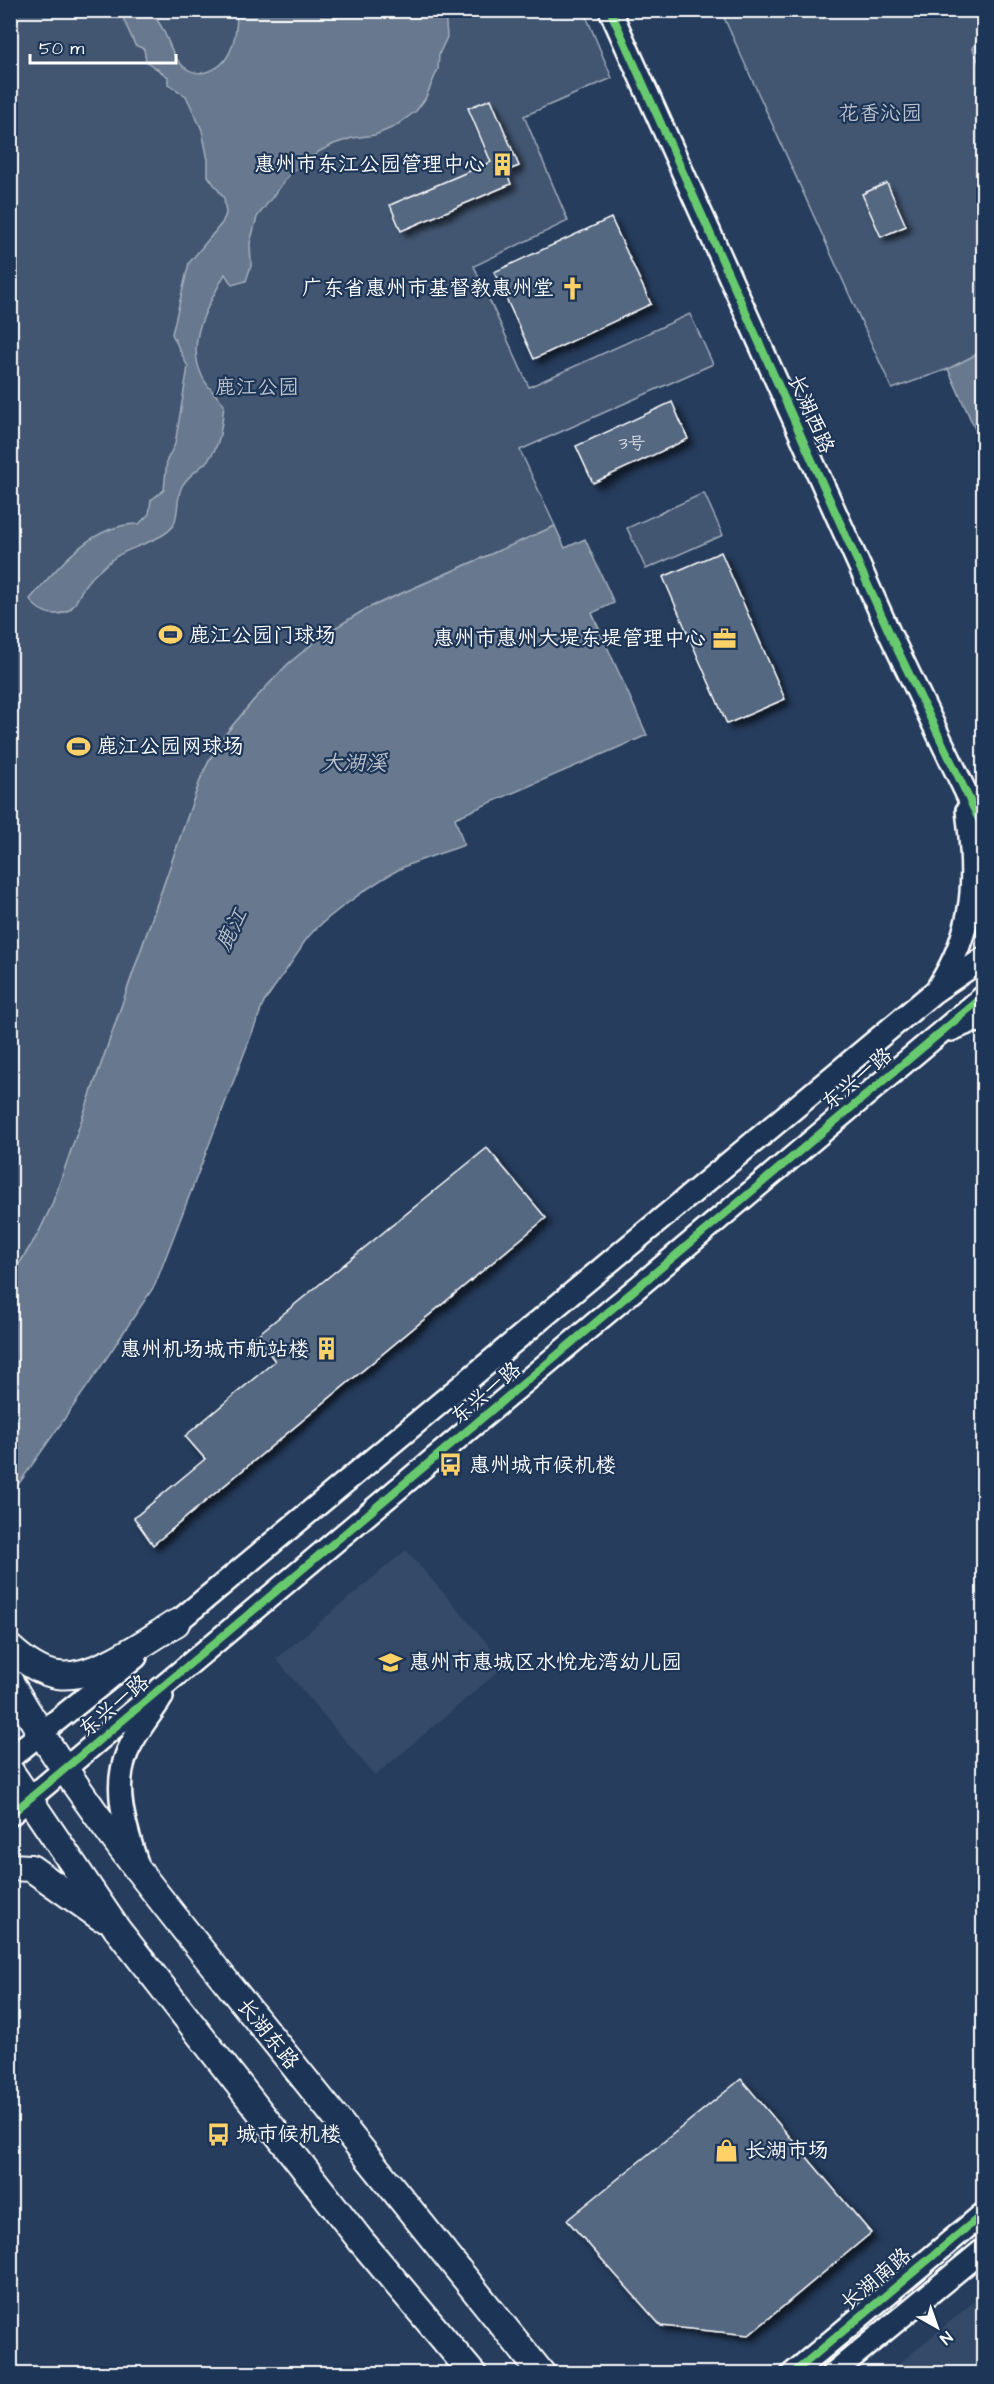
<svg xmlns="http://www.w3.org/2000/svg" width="994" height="2384" viewBox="0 0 994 2384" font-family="'Architects Daughter','LXGW WenKai TC',sans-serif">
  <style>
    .built { fill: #344a68 }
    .green { fill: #425672; stroke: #a0aab8; stroke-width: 1.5 }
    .water { fill: #67788e; stroke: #a4aebb; stroke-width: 1.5 }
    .building { fill: #556781; stroke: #fff; stroke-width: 1.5; filter: url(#shadow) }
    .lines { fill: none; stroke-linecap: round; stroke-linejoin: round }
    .tertiary-casing { stroke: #fff; stroke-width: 26 }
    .primary-casing { stroke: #fff; stroke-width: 30 }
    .tertiary { stroke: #1d3557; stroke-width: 21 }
    .primary { stroke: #1d3557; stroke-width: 26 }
    .cycleway-casing { stroke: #1d3557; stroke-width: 11 }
    .cycleway { stroke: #67ca6e; stroke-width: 8 }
    .labels { text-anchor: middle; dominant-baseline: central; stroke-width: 4.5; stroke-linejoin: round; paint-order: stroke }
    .number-label { font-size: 18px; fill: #d4d9e0 }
    .park-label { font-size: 21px; fill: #bdc4ce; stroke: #1d3557 }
    .poi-label { font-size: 21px; fill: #fff; stroke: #1d3557; text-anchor: start }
    .street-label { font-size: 21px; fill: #fff; stroke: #1d3557 }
    .water-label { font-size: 22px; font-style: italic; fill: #bbc2cc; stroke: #1d3557 }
  </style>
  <defs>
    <filter id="shadow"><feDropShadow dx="5.5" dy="5.5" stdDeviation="3" flood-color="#0009"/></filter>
  </defs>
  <rect width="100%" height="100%" fill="#263d5e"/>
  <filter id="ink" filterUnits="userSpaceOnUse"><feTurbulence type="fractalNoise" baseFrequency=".0167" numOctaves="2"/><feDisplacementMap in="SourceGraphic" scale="12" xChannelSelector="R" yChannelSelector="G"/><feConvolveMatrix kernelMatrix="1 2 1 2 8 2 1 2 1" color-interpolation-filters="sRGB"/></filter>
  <g filter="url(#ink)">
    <g class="built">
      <polygon points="406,1550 506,1665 375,1776 276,1659"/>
      <polygon points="983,2294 983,2373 888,2373"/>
    </g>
    <g class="green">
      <polygon points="11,11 584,11 612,78 524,116 568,221 474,266 529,387 690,314 713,364 520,450 555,526 366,609 322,636 288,664 253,701 219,742 202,775 52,1205 38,1234 11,1277"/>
      <polygon points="721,11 980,11 978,37 973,49 984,72 983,351 948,369 892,389"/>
      <polygon points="704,493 723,535 646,569 627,528"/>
    </g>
    <g class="water">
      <path d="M120,11H150C155,17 160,23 163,30C170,43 172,57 184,67C190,72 199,74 206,72C233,66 237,34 237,11H445L447,37L439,54L438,69L425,99L416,111L394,127L375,135L352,138L334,144L320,151L290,174L257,217L250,243L251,266L246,281L232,285L225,274C208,306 184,342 203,378C207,387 217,396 224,404C222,423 221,445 208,460C200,469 188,475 182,486C176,498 179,516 173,526C165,539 131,547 117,556C107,563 98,572 89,580C79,590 78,607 65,612C51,618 36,610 30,599C59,566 91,524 139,524L149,514L151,500L164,490L167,460L175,444L188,367L172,334L189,263L222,223L226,214L224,198L208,176V160L202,130L186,96L168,84V77L146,61L144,49L135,45Z"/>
      <polygon points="980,11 983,11 983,72 973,49 978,37"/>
      <polygon points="983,351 983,447 948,369"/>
      <path d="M555,526L565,548L585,539L614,603L592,613L647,735L455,818L464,845C445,852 426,858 408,865C384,876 308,926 300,950L264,1002L155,1285L98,1371L11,1495V1277L38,1234L52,1205L202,775L219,742L253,701L288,664L322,636L366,609Z"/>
    </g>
    <g class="building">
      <polygon points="491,99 519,166 506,171 511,184 401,231 390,205 491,162 468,108"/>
      <polygon points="887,183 906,226 881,237 862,194"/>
      <polygon points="611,218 651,304 534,359 494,272"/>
      <polygon points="672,402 688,439 593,483 576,446"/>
      <polygon points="721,552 785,699 727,724 663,577"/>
      <polygon points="487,1148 546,1218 153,1545 134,1518 205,1459 185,1436 275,1361 256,1336"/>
      <polygon points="741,2079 871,2233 749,2335 661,2326 567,2220"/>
    </g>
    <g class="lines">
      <defs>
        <g id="tertiary">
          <polyline points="610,10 889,632 984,830"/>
          <path d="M938,987C976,928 976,877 967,810"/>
          <polyline points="951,1030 970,1022 984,1021"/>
          <polyline points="164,1633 934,992 984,958"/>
          <polyline points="10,1758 136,1657"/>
          <polyline points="10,1815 984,996"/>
          <path d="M137,1863C126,1828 112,1789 127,1753C135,1733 151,1715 162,1697"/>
          <polyline points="792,2374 984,2213"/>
          <polyline points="832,2374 984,2249"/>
        </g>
        <g id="primary">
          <path d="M10,1648C23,1660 41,1673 58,1675C94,1680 146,1641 176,1623"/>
          <path d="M10,1682C79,1802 167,1908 254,2016C350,2135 446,2254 542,2374"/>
          <polyline points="10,1771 117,1929 361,2241 473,2374"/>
          <polyline points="10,1867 31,1868 100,1917"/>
        </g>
      </defs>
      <use href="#tertiary" class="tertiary-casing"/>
      <use href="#primary" class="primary-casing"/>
      <use href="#tertiary" class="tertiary"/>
      <use href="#primary" class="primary"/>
      <defs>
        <g id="cycleway">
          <polyline points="610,10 889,632 984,830"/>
          <polyline points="10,1815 984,996"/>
          <polyline points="792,2374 984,2213"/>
        </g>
      </defs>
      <use href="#cycleway" class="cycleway-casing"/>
      <use href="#cycleway" class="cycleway"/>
    </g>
  </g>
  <defs>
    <symbol id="building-bare" viewBox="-9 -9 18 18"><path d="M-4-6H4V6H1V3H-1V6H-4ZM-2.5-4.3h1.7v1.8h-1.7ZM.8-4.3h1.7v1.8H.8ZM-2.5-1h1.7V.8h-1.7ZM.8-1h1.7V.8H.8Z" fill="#ffd166" stroke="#1d3557" stroke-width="2.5" paint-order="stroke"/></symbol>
    <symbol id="church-bare" viewBox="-9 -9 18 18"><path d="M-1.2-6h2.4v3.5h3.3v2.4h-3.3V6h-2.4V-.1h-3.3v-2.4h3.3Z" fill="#ffd166" stroke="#1d3557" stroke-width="2.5" paint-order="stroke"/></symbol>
    <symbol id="stadium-bare" viewBox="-9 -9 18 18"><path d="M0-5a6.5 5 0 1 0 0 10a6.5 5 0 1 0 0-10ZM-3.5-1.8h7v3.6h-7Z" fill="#ffd166" stroke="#1d3557" stroke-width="2.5" paint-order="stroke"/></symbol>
    <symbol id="office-bare" viewBox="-9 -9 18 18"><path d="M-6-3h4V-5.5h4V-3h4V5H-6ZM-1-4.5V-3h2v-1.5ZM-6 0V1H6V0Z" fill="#ffd166" stroke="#1d3557" stroke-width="2.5" paint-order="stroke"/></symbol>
    <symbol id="bus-bare" viewBox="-9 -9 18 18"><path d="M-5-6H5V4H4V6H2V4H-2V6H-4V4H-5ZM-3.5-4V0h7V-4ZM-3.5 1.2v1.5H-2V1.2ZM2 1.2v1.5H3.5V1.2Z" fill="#ffd166" stroke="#1d3557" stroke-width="2.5" paint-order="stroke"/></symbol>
    <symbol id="school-bare" viewBox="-9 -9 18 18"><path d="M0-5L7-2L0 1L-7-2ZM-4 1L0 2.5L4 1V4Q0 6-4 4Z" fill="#ffd166" stroke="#1d3557" stroke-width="2.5" paint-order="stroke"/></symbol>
    <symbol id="shop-bare" viewBox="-9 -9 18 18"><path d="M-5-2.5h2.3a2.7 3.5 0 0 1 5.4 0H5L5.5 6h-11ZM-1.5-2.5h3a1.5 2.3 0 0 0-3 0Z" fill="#ffd166" stroke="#1d3557" stroke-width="2.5" paint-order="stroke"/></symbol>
  </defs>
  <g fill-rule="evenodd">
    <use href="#building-bare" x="486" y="148" width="33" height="33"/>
    <use href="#church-bare" x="556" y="272" width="33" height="33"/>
    <use href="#stadium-bare" x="154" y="618" width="33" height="33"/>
    <use href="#office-bare" x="708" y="622" width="33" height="33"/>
    <use href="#stadium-bare" x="62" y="730" width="33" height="33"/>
    <use href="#building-bare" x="310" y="1332" width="33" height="33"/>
    <use href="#bus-bare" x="434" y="1448" width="33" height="33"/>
    <use href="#school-bare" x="374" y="1646" width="33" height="33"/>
    <use href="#bus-bare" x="202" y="2118" width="33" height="33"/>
    <use href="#shop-bare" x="710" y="2134" width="33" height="33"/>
  </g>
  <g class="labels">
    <g class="number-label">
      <text x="632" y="443">3号</text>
    </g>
    <g class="park-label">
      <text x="880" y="113">花香沁园</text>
      <text x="257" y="387">鹿江公园</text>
    </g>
    <g class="poi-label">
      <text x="485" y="164" text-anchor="end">惠州市东江公园管理中心</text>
      <text x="554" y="288" text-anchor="end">广东省惠州市基督教惠州堂</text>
      <text x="189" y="635">鹿江公园门球场</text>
      <text x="706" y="638" text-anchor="end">惠州市惠州大堤东堤管理中心</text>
      <text x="97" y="746">鹿江公园网球场</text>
      <text x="309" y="1349" text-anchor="end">惠州机场城市航站楼</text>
      <text x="469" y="1465">惠州城市候机楼</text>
      <text x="409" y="1662">惠州市惠城区水悦龙湾幼儿园</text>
      <text x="236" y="2134">城市候机楼</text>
      <text x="745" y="2150">长湖市场</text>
    </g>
    <g class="street-label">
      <text transform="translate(811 414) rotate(66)">长湖西路</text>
      <text transform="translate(857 1079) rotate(-40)">东兴一路</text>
      <text transform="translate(486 1393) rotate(-40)">东兴一路</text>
      <text transform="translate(114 1706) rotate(-40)">东兴一路</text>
      <text transform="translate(268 2034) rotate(51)">长湖东路</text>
      <text transform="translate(876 2279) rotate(-40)">长湖南路</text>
    </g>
    <g class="water-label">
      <text x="354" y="763">大湖溪</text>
      <text transform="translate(232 930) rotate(-63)">鹿江</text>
    </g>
  </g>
  <rect width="994" height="2384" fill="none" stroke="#1d3557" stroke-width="36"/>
  <rect x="18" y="18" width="958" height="2348" fill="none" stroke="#fff" stroke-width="2" filter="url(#ink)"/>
  <g transform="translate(937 2327) rotate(140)" stroke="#1d3557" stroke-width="4.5" paint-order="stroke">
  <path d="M0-4.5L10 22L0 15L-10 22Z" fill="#ffffff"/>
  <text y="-9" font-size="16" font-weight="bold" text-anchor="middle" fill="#ffffff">N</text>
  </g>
  <path d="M30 54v9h146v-9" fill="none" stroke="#ffffff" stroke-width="3"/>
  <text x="39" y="54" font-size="18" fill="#ffffff" stroke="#1d3557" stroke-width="4.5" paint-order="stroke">50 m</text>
</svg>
